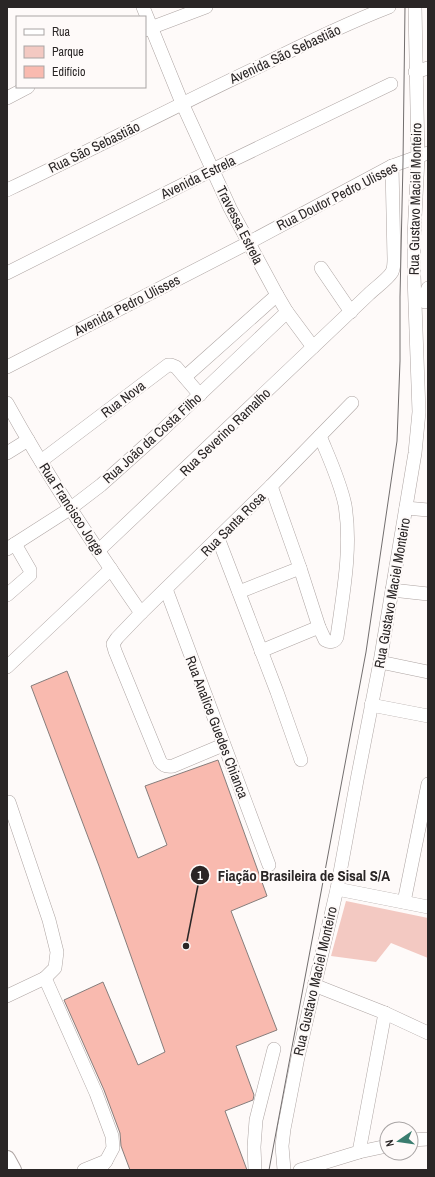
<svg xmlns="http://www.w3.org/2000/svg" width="435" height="1177" viewBox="0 0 435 1177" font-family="'Archivo Narrow',sans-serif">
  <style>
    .green { fill: #f3c9c2 }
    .building { fill: #f9baaf; stroke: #867d7b }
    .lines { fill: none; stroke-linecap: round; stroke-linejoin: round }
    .minor-casing { stroke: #aea5a3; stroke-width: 14 }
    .major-casing { stroke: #aea5a3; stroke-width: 18 }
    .minor { stroke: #fff; stroke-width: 13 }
    .major { stroke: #fff; stroke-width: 16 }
    .tram { stroke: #726e6e; stroke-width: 1 }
    .labels { text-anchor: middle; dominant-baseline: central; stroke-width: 4; stroke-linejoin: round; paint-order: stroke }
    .street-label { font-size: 14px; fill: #2a2626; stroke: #fefaf9 }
    .leader { fill: none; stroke: #2a2626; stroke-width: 1.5 }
    .callout-dot { fill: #2a2626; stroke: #fefaf9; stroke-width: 1.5 }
    .mark-label { font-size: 12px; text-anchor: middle; font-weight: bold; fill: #fff }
    .callout-label { font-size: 15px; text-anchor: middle; font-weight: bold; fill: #2a2626; stroke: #fefaf9; stroke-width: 4; stroke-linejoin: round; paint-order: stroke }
  </style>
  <rect width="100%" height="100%" fill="#fefaf9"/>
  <polygon class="green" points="346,901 428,918 428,958 391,943 376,962 331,956"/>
  <polygon class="building" points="67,671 138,858 167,845 145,786 218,760 267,896 231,911 277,1030 236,1046 254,1095 253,1100 225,1111 247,1170 130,1170 121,1146 120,1133 104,1090 64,1000 103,982 138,1065 165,1052 99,866 31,686"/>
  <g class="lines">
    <defs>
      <g id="minor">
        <polyline points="143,7 182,103 230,208 277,295 287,312 313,347"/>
        <polyline points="145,30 206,7"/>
        <polyline points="415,72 428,68"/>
        <polyline points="7,98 28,87"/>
        <path d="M7,190C92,150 175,106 260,66C302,45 345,24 389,7"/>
        <polyline points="321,268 351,312"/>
        <polyline points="7,273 212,170 391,84"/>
        <polyline points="425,302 425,296 428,288"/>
        <polyline points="7,367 248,243 392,166 428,153"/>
        <polyline points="185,377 277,295"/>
        <path d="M7,403C47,476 94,545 141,613"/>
        <polyline points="7,453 28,440"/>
        <polyline points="41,461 168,365 171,365 176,367 200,395"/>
        <path d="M271,486L300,568L319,627L325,640C330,643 335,642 337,637C343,594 352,548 345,505C340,481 329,458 320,436"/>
        <polyline points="406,508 428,510"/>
        <polyline points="218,538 277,692 301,760"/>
        <polyline points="7,549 71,508 101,485 158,434 287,312"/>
        <path d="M98,551L369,294C375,288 388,279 392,272C394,268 394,263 394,259L392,166"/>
        <polyline points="166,589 269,865"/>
        <polyline points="392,590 428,594"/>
        <polyline points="239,592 300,568"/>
        <polyline points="7,595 30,575 30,570 15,544"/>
        <polyline points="261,651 319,627"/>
        <polyline points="380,662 428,672"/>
        <polyline points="7,667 111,569"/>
        <polyline points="371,705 428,716"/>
        <path d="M223,745L173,766C167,767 163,766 160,761L115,651L113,644L117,638L141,613L271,486L352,403"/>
        <polyline points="337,889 428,907"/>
        <polyline points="404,902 428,784"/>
        <polyline points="45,978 96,1093 112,1136 113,1148 106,1161 99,1170"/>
        <polyline points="314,985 385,1013 428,1033"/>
        <polyline points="7,996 45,978 55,968 57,952 49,920 9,802"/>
        <polyline points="411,1140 428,1139"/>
        <polyline points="359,1152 385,1013"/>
        <polyline points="84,1170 106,1161"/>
        <polyline points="255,1170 254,1147 256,1120 274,1049"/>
        <polyline points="284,1170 282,1146 284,1129 298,1057 337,889 357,780 380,662 415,453 419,412 414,276 414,236 418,158 415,7"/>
        <polyline points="300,1170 359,1152 387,1146"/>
      </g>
      <polyline id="major" points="7,1159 13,1170"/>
    </defs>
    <use href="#minor" class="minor-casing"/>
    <use href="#major" class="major-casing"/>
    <use href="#minor" class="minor"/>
    <use href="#major" class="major"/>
    <polyline class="tram" points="269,1170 366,652 397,441 400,361 400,297 403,162 405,7"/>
  </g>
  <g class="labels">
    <g class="street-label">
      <text transform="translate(285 54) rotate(-25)">Avenida São Sebastião</text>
      <text transform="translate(94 147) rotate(-26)">Rua São Sebastião</text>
      <text transform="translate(198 177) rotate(-26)">Avenida Estrela</text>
      <text transform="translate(337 196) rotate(-27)">Rua Doutor Pedro Ulisses</text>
      <text transform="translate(415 199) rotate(-89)">Rua Gustavo Maciel Monteiro</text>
      <text transform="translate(240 225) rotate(63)">Travessa Estrela</text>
      <text transform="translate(127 305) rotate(-27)">Avenida Pedro Ulisses</text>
      <text transform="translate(123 399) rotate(-37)">Rua Nova</text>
      <text transform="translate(225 432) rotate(-44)">Rua Severino Ramalho</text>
      <text transform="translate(152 438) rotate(-42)">Rua João da Costa Filho</text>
      <text transform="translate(72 509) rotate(57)">Rua Francisco Jorge</text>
      <text transform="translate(233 524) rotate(-45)">Rua Santa Rosa</text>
      <text transform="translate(392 593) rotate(-80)">Rua Gustavo Maciel Monteiro</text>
      <text transform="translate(217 727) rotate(69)">Rua Analice Guedes Chianca</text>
      <text transform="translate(315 981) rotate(-77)">Rua Gustavo Maciel Monteiro</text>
    </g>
  </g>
  <path class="leader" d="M186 946L200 875"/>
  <g class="callout-dot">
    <circle cx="186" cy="946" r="4"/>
    <circle cx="200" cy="875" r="10"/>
  </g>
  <g class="mark-label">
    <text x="200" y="880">1</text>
  </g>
  <g class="callout-label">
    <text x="304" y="881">Fiação Brasileira de Sisal S/A</text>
  </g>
  <rect width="435" height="1177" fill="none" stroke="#2a2626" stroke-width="16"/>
  <rect x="16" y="16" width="130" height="72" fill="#fefaf9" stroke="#a9a5a5"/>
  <rect x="24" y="29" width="20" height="6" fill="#ffffff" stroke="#a9a5a5"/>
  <text x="52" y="36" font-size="12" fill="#2a2626">Rua</text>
  <rect x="24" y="46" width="20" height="12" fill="#f3c9c2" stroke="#a9a5a5"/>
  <text x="52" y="56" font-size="12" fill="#2a2626">Parque</text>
  <rect x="24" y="66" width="20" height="12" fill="#f9baaf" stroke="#a9a5a5"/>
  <text x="52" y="76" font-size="12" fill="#2a2626">Edifício</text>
  <g transform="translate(399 1141) rotate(257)"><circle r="19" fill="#fefaf9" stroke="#a9a5a5"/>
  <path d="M0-3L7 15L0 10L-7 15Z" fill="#3a7d6f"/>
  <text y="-6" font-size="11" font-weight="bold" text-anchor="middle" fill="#2a2626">N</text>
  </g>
</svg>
